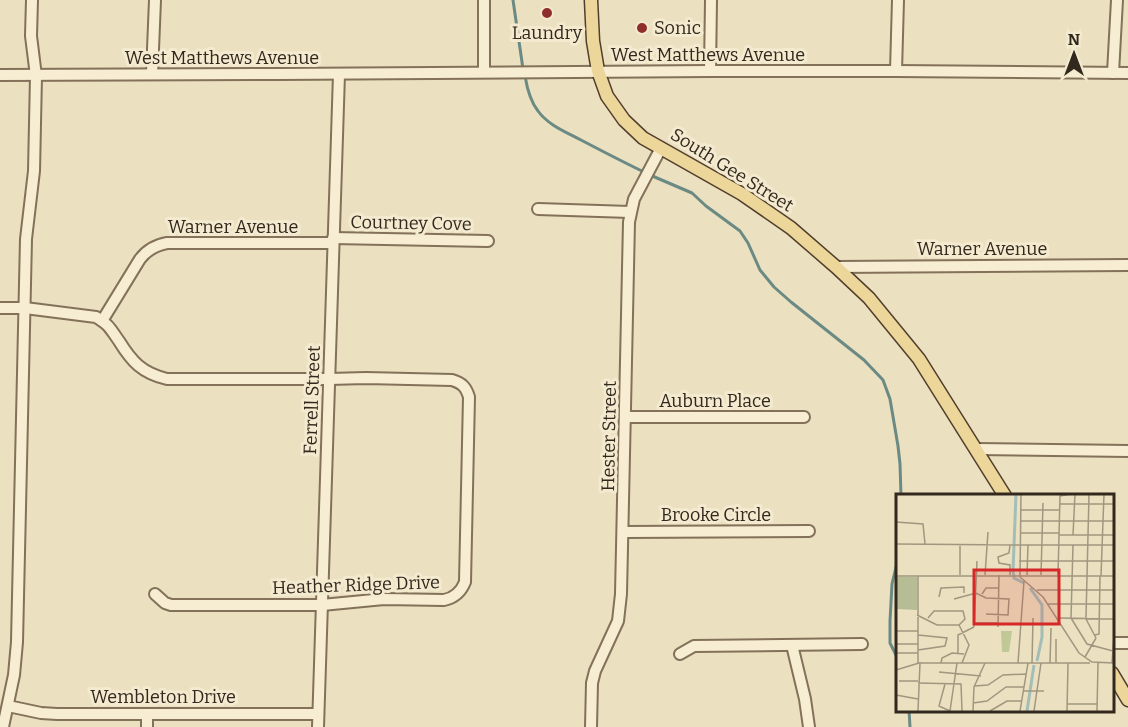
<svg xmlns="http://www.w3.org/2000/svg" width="1128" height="727" viewBox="0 0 1128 727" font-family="Bitter,serif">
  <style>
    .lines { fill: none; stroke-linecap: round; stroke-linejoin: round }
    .stream { stroke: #6b8a84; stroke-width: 3 }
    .minor-casing { stroke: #837159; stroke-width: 14 }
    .major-casing { stroke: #513f2d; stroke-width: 15 }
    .minor { stroke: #f7edd2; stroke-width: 10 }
    .major { stroke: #edd699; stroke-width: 12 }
    .poi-dot { fill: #8f2f2c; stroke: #f3eacf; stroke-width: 2 }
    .labels { text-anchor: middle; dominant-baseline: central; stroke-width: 6; stroke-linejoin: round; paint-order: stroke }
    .poi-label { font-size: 18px; fill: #33281d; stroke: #f3eacf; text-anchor: start }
    .street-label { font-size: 18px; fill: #33281d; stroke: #f3eacf }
    .inset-river { fill: none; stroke: #a3bdb7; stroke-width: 3 }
    .inset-road { fill: none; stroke: #a1967f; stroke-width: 1.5 }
    .view { fill: #d62828; fill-opacity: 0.15; stroke: #d62828; stroke-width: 3 }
    .inset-edge { fill: none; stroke: #33281d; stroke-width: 3 }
  </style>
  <rect width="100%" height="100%" fill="#ebe0c0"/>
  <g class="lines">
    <g class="stream">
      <polyline points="513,0 523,69"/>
      <path d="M525,76C527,88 530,101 538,111C548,125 566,132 581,140C602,151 623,162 644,172"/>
      <polyline points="650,175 692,193 706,206 740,231 748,243 760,270 774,287 791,302 864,360 883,380 890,399 898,446 900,464 901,496"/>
      <polyline points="897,563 892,584 890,621 890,643 897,657"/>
      <polyline points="909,710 910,727"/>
    </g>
    <defs>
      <g id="minor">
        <polyline points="484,0 484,72"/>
        <polyline points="710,71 711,0"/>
        <polyline points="896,71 898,0"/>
        <polyline points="1113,73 1117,0"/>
        <polyline points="152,74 155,0"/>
        <polyline points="0,75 278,74 710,71 896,71 1128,73"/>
        <polyline points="538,209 630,212"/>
        <polyline points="333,238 488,241"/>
        <polyline points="836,267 1128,265"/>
        <path d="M0,308H25L96,317C109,324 111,330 119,341C132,362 142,373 167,379H329L366,378L452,380C462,383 466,387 469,397L465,582C461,592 454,598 444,600L384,599L322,605H171L165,603L155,594"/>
        <path d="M102,321L140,259C147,250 155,245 167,243H333"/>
        <polyline points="626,417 804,417"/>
        <polyline points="977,449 1128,451"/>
        <polyline points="624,532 809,531"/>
        <polyline points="1112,643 1128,643"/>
        <polyline points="792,645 805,699 809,727"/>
        <polyline points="680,654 694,646 862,644"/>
        <polyline points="8,706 41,713 57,714 318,714"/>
        <polyline points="147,714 147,727"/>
        <polyline points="3,727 14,675 17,642 26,239 34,171 36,76 31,36 32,0"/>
        <polyline points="318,727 339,74"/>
        <polyline points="591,727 592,683 595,671 618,621 621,594 629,222 634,199 661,148"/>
      </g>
      <g id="major">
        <polyline points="591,0 593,41 598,71 607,96 624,120 643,138 742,194 791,228 836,267 869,298 919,359 1005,496"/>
        <polyline points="1112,673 1128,700"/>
      </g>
    </defs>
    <use href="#minor" class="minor-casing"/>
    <use href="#major" class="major-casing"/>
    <use href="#minor" class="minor"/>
    <use href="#major" class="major"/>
  </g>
  <g class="poi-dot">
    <circle cx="547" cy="13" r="6"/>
    <circle cx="642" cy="28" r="6"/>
  </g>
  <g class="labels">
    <g class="poi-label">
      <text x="654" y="28">Sonic</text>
      <text x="547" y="33" text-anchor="middle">Laundry</text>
    </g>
    <g class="street-label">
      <text x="708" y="55">West Matthews Avenue</text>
      <text x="222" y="58">West Matthews Avenue</text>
      <text transform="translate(732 170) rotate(32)">South Gee Street</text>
      <text transform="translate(411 223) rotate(1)">Courtney Cove</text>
      <text x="233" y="227">Warner Avenue</text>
      <text x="982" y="249">Warner Avenue</text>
      <text transform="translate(312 400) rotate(-88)">Ferrell Street</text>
      <text x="715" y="401">Auburn Place</text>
      <text transform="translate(609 436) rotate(-89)">Hester Street</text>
      <text x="716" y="515">Brooke Circle</text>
      <text transform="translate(356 585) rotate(-2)">Heather Ridge Drive</text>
      <text x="163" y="697">Wembleton Drive</text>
    </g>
  </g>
  <g transform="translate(896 494)">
    <rect width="218" height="218" fill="#ebe0c0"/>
    <path d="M116,137L113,158H106L105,137Z" fill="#c0c895"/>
    <path d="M0,83H21V116L0,115Z" fill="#b6bd94"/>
    <path class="inset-river" d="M120,0L117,77L118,84L128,89M134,94L146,111V143L141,167M131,217L138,171"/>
    <path class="inset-road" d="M125,0L124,83L147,103L183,159L196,168L218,169M163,10H218M124,16H163M124,27H218M207,27L208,0M0,28L27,30L29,50M125,39H163M163,41H218M177,41L179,0M0,50L123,51M123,51H218M123,67H218M64,81V50M89,81L92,38M114,81V71L103,69L102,63L113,59L114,51M131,81L132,51M145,81L147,9M162,81L164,2L175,0M0,82H218M22,82V169M205,82L207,27M141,96H218M86,100L90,94H103M43,103L45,94L68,93V99M58,105L80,99L90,104L113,105L112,121L90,120M151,110H218M21,121L41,131H63M32,124L38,117H67L69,125L63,131M162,124L218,125M175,124L177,51M175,124L191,150L217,157M190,124L193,0M190,125L200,144M79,129H102M63,131L73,151L66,169M78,133L81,67M102,133L103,81M0,137H22M22,141L51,144L49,152L22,156M199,141L203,140L204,82M0,150H22M0,159H22M62,159V141L78,133M189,163L200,144M45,169L46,164L56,159L68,160M122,169L128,87M136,169L137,124M154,169L155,134M160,169V145M216,169L218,142M0,176L23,169H194M43,178L85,182M3,187H22M22,189L65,190L66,217M49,190L43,212L54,217M78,192L92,191L107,181L130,180M128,197H148M0,201L22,205M77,209L91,207L110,193H128M171,210H201M22,217L24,169M54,217L61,169M77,217L78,193L89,169M94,217L111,207H125M124,217L132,169M138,217L145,169M171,217L172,169M201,217L202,168"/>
    <path class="view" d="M78,76H163V130H78Z"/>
    <rect width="218" height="218" class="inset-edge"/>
  </g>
  <g transform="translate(1074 54)" stroke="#f3eacf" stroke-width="4.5" paint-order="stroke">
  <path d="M0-4.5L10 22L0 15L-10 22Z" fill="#33281d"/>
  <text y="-9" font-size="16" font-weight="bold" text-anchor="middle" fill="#33281d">N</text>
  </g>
</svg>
